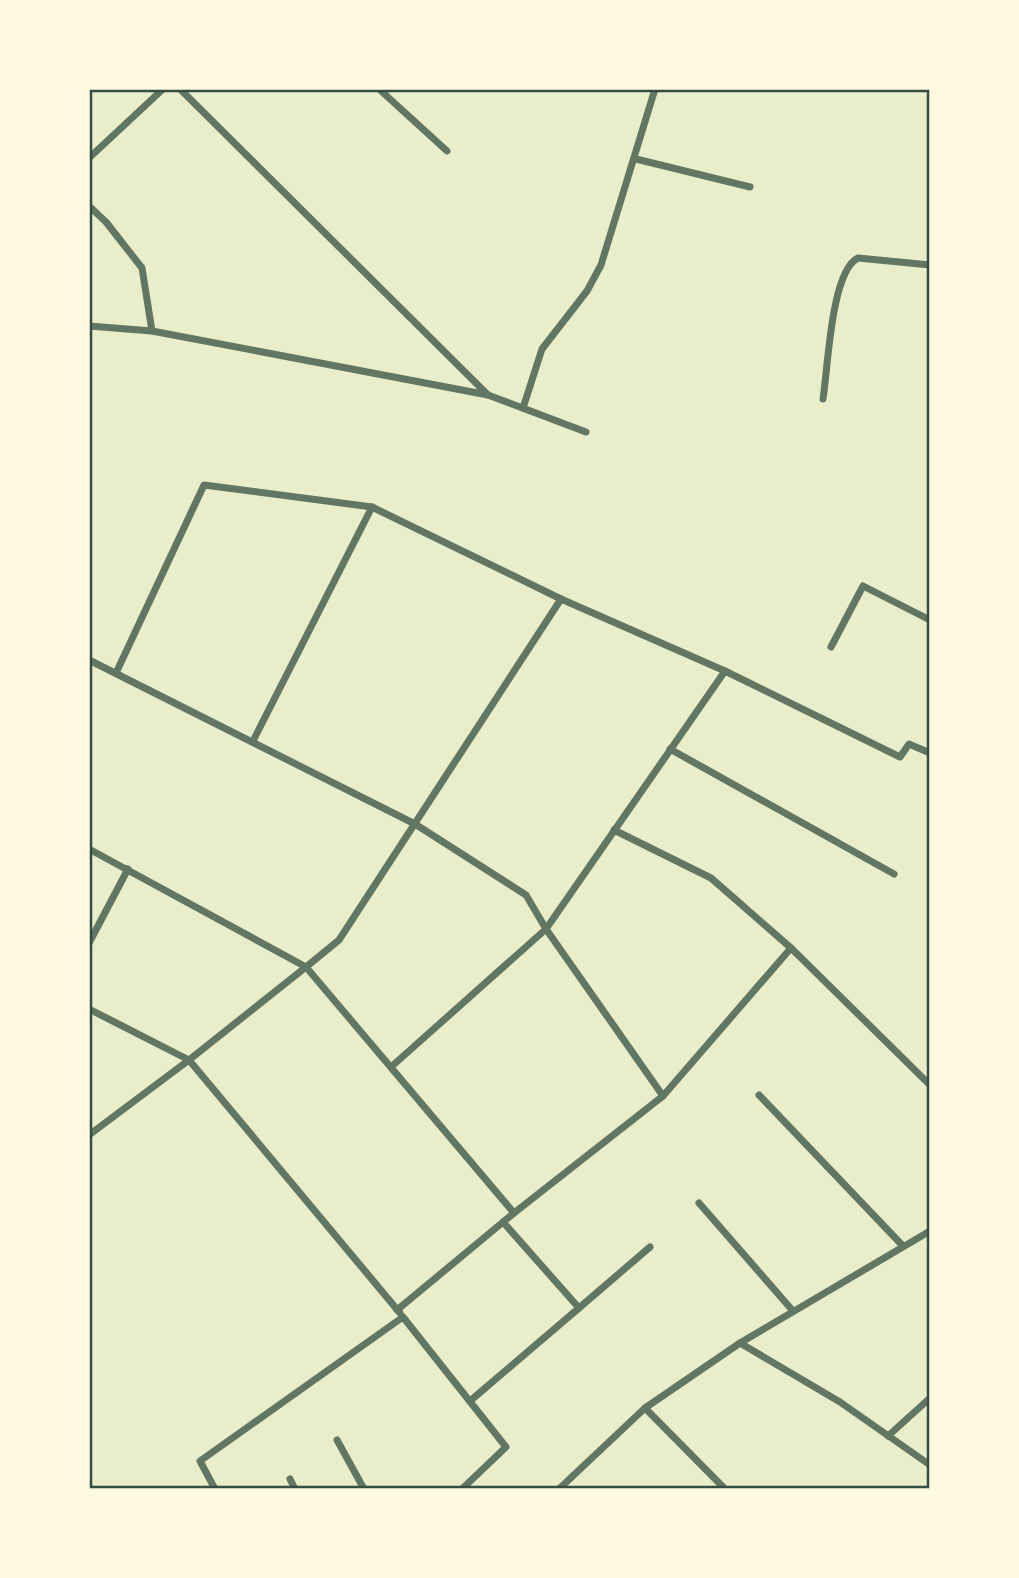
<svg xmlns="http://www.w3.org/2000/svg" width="1019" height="1578" viewBox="0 0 1019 1578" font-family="Manrope,sans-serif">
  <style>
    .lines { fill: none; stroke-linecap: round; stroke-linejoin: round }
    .minor { stroke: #617663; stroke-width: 7 }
    .neatline { fill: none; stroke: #344e41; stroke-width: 2.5 }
  </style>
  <rect width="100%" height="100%" fill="#e9edc9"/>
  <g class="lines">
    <g class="minor">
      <polyline points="180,89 488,395 586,432"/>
      <polyline points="379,89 447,151"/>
      <polyline points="89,158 163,89"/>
      <polyline points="636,159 750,187"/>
      <polyline points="89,206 106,222 142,268 152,331"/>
      <polyline points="89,326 152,331 488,395"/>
      <path d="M823,399C828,368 831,271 858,258L930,265"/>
      <polyline points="523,408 542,349 587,291 601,265 655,89"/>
      <polyline points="372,507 561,599"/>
      <polyline points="831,647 863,586 930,620"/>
      <polyline points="89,660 415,824 526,895 546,929 663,1096 514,1213"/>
      <polyline points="116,673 204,485 372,507 253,741"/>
      <polyline points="670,749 894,874"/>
      <polyline points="614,830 711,878 791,948 930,1085"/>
      <polyline points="89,849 306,967 189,1060 89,1009"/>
      <polyline points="89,943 128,869"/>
      <polyline points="391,1067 546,929 725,671 900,757 909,744 930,753"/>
      <polyline points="759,1095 903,1246"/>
      <polyline points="663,1096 791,948"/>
      <polyline points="89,1135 189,1060 400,1313"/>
      <polyline points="699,1203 793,1311"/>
      <polyline points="579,1308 650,1247"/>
      <polyline points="397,1310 514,1213 306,967 339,940 561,599 725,671"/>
      <polyline points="740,1343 840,1402 930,1465"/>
      <polyline points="470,1401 579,1308 503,1222"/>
      <polyline points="645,1408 725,1489"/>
      <polyline points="888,1436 930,1398"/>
      <polyline points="337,1440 364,1489"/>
      <polyline points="290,1479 295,1489"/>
      <polyline points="215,1489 200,1461 403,1317 506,1447 462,1489"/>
      <polyline points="559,1489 645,1408 740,1343 930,1231"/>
    </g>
  </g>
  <rect width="1019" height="1578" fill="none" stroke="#fefae0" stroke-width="182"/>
  <rect x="91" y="91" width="837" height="1396" class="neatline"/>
</svg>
